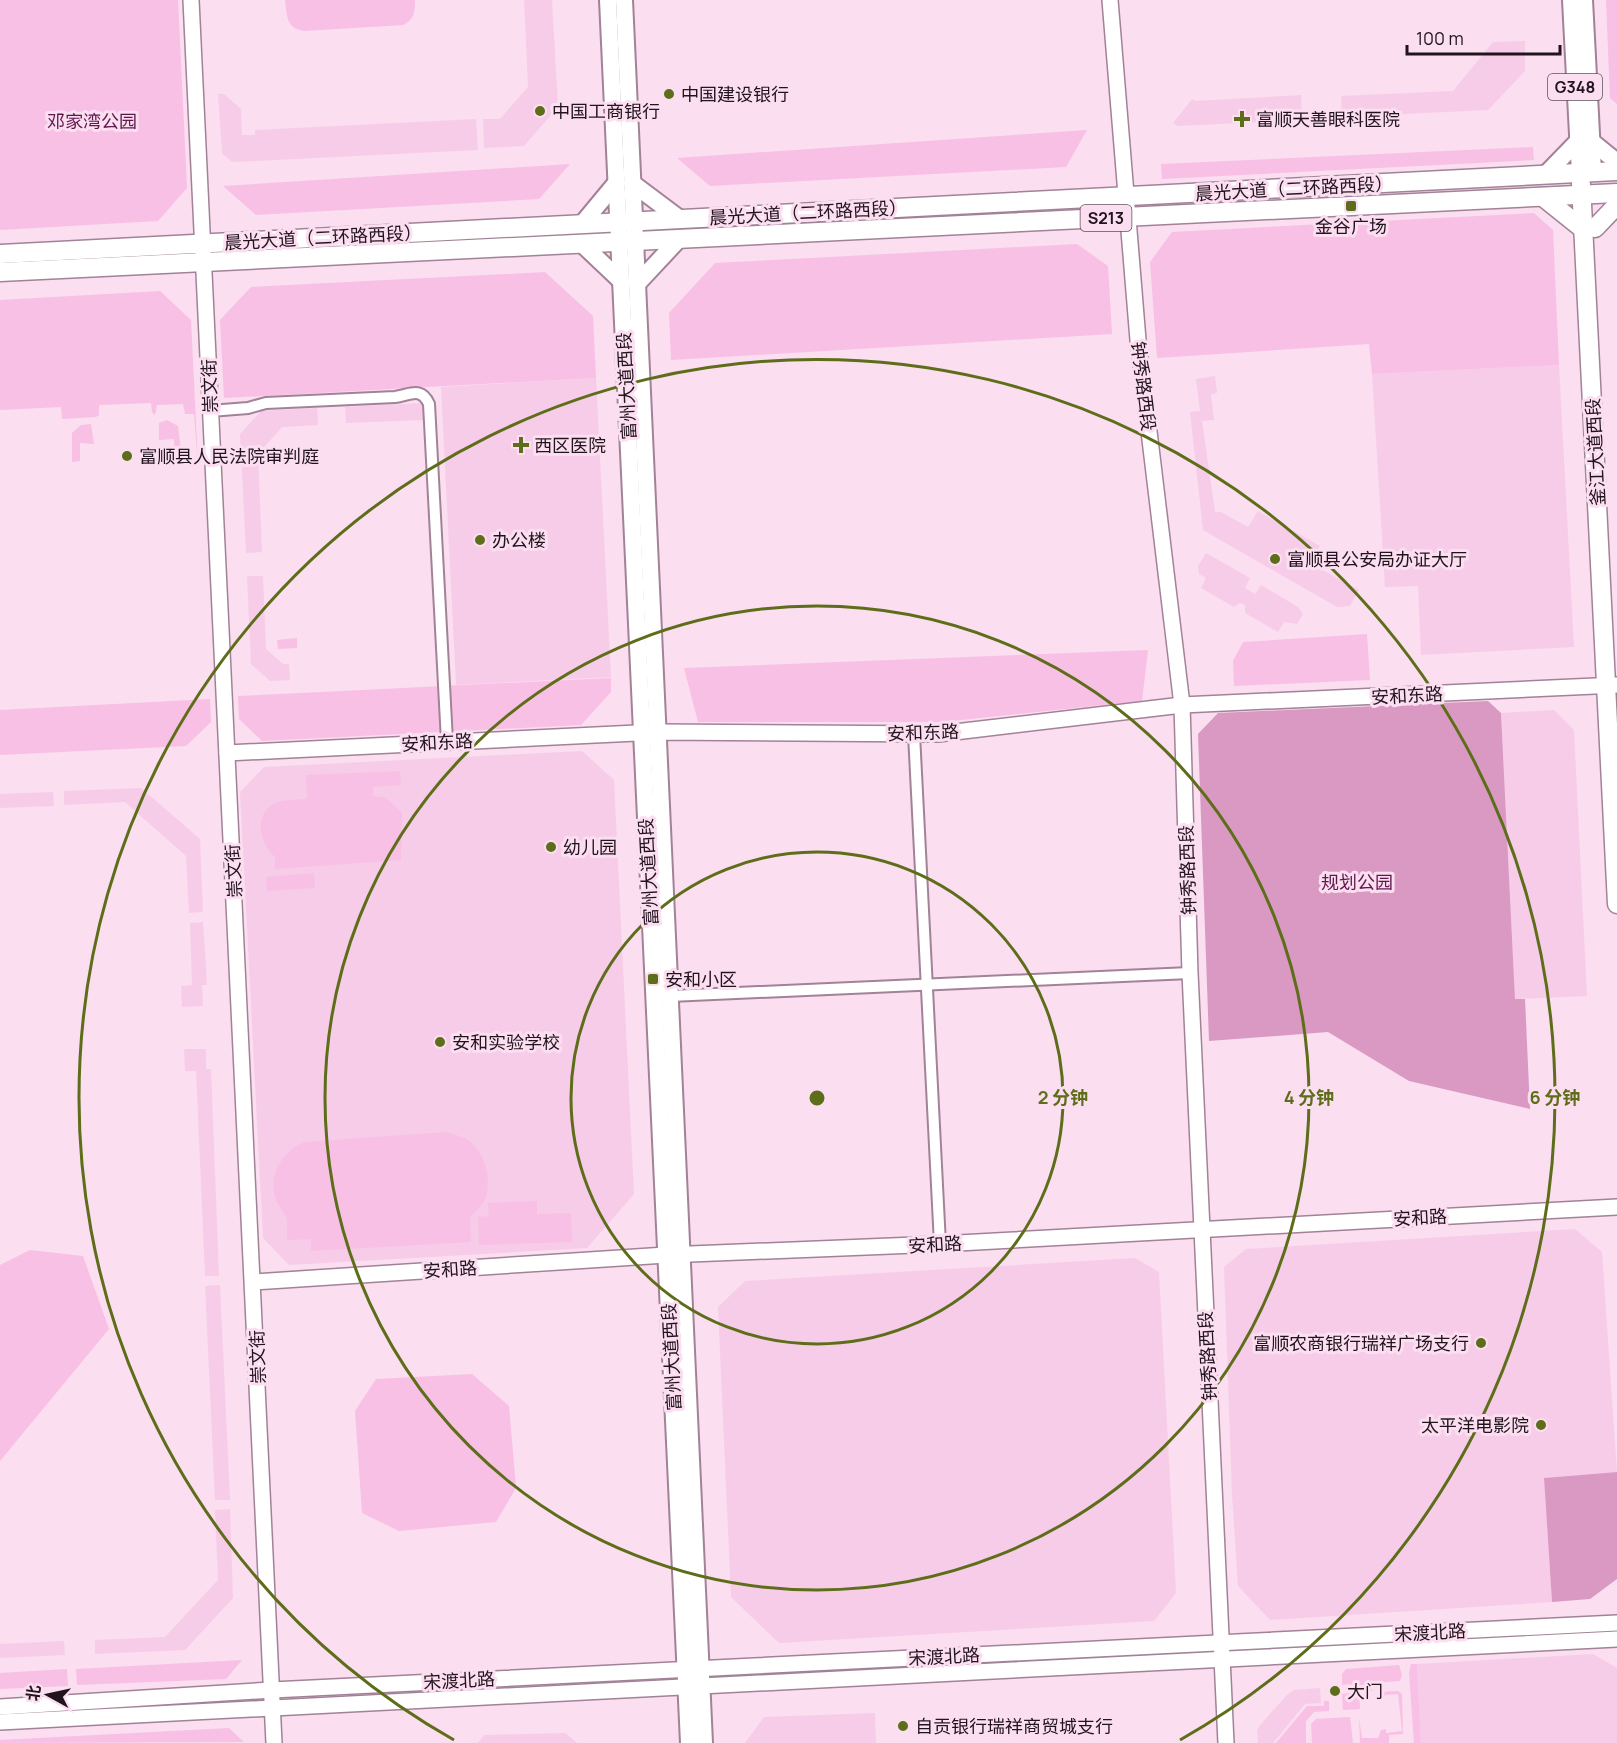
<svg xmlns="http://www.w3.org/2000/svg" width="1617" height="1743" viewBox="0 0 1617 1743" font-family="Manrope,'Noto Sans SC',sans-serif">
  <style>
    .built { fill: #f7cce8 }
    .green { fill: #f8c0e5 }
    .forest { fill: #d999c3 }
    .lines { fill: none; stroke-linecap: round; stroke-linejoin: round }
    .street-casing { stroke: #a28297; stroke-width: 14 }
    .secondary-casing { stroke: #a28297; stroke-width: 18 }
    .primary-casing { stroke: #a28297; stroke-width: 20 }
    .highway-casing { stroke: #a28297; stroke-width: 21 }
    .street { stroke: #fff; stroke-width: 10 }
    .secondary { stroke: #fff; stroke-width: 15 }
    .primary { stroke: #fff; stroke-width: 16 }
    .highway { stroke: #fff; stroke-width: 18 }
    .ring { fill: none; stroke: #5d6d19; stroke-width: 3 }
    .poi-dot { fill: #5d6d19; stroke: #fbdef0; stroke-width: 2 }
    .labels { text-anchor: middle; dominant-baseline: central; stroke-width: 6; stroke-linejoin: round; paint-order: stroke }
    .shield { fill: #fbdef0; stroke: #62515c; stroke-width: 1.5 }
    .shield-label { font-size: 16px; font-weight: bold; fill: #21141d }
    .poi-label { font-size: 18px; fill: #21141d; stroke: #fbdef0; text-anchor: start }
    .park-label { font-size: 18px; fill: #60164e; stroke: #fbdef0 }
    .street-label { font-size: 18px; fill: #21141d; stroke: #fbdef0 }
    .centre { fill: #5d6d19; stroke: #fbdef0; stroke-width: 3 }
    .ring-label { font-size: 18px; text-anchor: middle; font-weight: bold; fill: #5d6d19; stroke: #fbdef0; stroke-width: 6; stroke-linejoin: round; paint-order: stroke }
  </style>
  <rect width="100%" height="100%" fill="#fbdef0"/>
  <g class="built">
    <polygon points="524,0 552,0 558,107 524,146 484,148 483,119 500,119 528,87"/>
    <polygon points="1525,41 1525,71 1488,110 1342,117 1341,96 1453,91 1493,42"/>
    <polygon points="218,94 224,94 241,109 242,135 255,135 255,130 476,119 478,150 232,162 222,153"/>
    <polygon points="1301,95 1302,120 1178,126 1173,123 1192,99 1195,101"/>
    <polygon points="1559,365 1574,647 1421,655 1418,586 1385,587 1372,374"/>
    <polygon points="1215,376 1217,393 1211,394 1214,420 1202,421 1215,512 1221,512 1248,527 1258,511 1320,546 1310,563 1359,590 1350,606 1337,607 1203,530 1190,412 1200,411 1196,379"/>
    <polygon points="596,378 611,677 456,685 441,387"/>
    <polygon points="424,403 425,420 346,423 345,407"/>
    <polygon points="317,408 318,425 282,427 258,454 262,552 246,553 240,434 261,411"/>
    <polygon points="1206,553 1250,578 1245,588 1255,594 1261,585 1298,607 1303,614 1297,624 1284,622 1278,632 1245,613 1245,605 1240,603 1234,607 1201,588 1206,578 1199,574 1198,566"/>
    <polygon points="247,576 263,576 266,649 283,664 289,664 290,680 270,681 251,664"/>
    <polygon points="1554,710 1574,730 1587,996 1515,999 1501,713"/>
    <polygon points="582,751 614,780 634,1194 587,1248 289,1265 263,1238 240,792 264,767"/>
    <polygon points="141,788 200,839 203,912 189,913 186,856 125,802 64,805 64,791"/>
    <polygon points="53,792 54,806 0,808 0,794"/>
    <polygon points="203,922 207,985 202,985 203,1006 182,1007 181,986 192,985 190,923"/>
    <polygon points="184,1049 206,1049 206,1069 211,1069 219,1276 205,1276 196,1071 185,1071"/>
    <polygon points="1575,1229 1602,1252 1617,1472 1544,1478 1552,1602 1270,1620 1238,1586 1232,1495 1224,1267 1246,1249"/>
    <polygon points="1135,1258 1159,1272 1176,1593 1154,1621 779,1643 731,1597 718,1307 745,1281"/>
    <polygon points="220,1285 230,1500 215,1500 205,1286"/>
    <polygon points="230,1509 233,1598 185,1650 95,1654 95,1640 165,1637 218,1580 215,1510"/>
    <polygon points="64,1641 65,1655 0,1658 0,1644"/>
    <polygon points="1593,1654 1617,1668 1617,1743 1421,1743 1417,1664"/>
    <polygon points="1320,1688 1321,1703 1305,1704 1273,1743 1258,1743 1257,1730 1261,1724 1287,1695 1294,1690"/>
    <polygon points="875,1713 876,1743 745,1743 764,1717"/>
    <polygon points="565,1733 577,1743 478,1743 484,1735"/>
  </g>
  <g class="green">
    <polygon points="0,0 178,0 187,188 158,221 0,230"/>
    <path d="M285,0H415C415,12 414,20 403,25L304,31C286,28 287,16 285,0Z"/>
    <polygon points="1606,0 1617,0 1617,104 1610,98"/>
    <polygon points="1087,130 1066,167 710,186 677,158"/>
    <polygon points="1533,147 1534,160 1162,179 1161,164"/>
    <polygon points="570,164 539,199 256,215 223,186"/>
    <polygon points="1534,213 1553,230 1559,365 1372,374 1369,344 1157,358 1150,262 1172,232"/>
    <polygon points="1077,244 1108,266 1112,334 671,360 669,313 715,263"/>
    <polygon points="545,272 593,316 596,378 224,398 220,320 251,287"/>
    <polygon points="160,291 191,320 198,464 194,414 185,414 183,404 157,405 155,415 152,412 151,403 99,405 99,415 96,417 62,419 61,407 0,410 0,300"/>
    <polygon points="167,420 178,426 181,450 174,451 174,439 159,440 159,423"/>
    <polygon points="91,424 94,444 80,443 80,461 72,462 72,433 81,425"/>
    <polygon points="1367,634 1370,680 1234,686 1233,661 1243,642"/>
    <polygon points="297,638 297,648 278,649 277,640"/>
    <polygon points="1148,650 1142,701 942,722 698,722 684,668"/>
    <polygon points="611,678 611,692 581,725 262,741 239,719 238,696"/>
    <polygon points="210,699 211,722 186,746 0,755 0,710"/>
    <path d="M400,771L401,785L373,787V796L386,798L402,813L401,860L275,869V857C258,843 253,811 278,802C287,799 299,800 307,799L306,775Z"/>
    <polygon points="314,873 315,888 267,891 266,877"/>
    <path d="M447,1132C456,1135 466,1137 473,1144C487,1158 493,1186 483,1203C480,1208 474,1213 470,1217L471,1242L311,1251V1239L287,1240C287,1233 288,1223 286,1216C284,1212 280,1208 278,1204C266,1178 280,1153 304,1142Z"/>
    <polygon points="537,1201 537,1214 571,1213 572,1242 479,1245 478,1217 489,1216 488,1203"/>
    <polygon points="30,1250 83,1256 109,1329 0,1461 0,1265"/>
    <polygon points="472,1374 509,1406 516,1488 496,1522 399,1531 362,1513 355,1411 376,1379"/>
    <polygon points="242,1660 226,1679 77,1685 76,1669"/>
    <polygon points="1411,1664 1417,1664 1421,1743 1414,1743 1409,1673"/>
    <polygon points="1399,1665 1402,1675 1400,1681 1372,1683 1372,1691 1359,1692 1360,1709 1343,1710 1342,1694 1350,1693 1350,1684 1342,1685 1342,1674 1346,1669"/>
    <polygon points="67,1669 68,1686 0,1689 0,1673"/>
    <polygon points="1398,1691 1402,1694 1403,1734 1389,1735 1389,1743 1360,1743 1359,1718 1362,1738 1378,1738 1381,1730 1386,1729 1386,1733 1402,1731 1398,1694 1385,1695 1384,1698 1380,1698 1379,1692"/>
    <polygon points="1324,1701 1329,1701 1329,1711 1314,1712 1306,1721 1306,1743 1276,1743 1307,1706 1324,1706"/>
    <polygon points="1350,1717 1353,1743 1312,1743 1311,1724 1316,1719"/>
    <polygon points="229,1728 244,1742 0,1743 0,1740"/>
  </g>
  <g class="forest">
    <polygon points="1488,701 1501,713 1515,999 1525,999 1530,1109 1409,1081 1328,1032 1209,1041 1198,734 1218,713"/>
    <polygon points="1617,1472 1617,1579 1590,1599 1552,1602 1544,1478"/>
  </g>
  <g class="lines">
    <defs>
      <g id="street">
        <path d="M210,411L248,408L266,403L395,397C410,395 421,386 429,404L447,741"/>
        <polyline points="914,734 940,1244"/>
        <polyline points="670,996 1190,973"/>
      </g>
      <g id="secondary">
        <polyline points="191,0 274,1743"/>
        <polyline points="1110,0 1138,340 1182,705 1190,973 1226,1743"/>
        <polyline points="227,753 657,732 938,734 1182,705 1617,685"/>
        <polyline points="253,1282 666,1255 940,1244 1617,1207"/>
        <polyline points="0,1707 272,1690 1617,1623"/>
        <polyline points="0,1722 1617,1639"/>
      </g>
      <g id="primary">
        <polyline points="608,0 689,1743"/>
        <polyline points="624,0 704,1743"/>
        <polyline points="1571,0 1580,173"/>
        <polyline points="1584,0 1593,172"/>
        <polyline points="1591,141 1617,162"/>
        <polyline points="1545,175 1578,141"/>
        <polyline points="632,183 680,219"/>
        <polyline points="582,224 616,183"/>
        <polyline points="582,244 621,281"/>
        <polyline points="637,284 679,239"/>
      </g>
      <g id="highway">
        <polyline points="1581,184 1617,904"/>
        <polyline points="1543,197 1583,229"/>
        <polyline points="1595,228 1617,205"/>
        <polyline points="0,254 1617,171"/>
        <polyline points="0,272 1617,193"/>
      </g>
    </defs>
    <use href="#street" class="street-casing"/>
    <use href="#secondary" class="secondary-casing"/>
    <use href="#primary" class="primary-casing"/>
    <use href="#highway" class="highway-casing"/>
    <use href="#street" class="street"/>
    <use href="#secondary" class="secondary"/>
    <use href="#primary" class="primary"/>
    <use href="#highway" class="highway"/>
  </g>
  <g class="ring">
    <circle cx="817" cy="1098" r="246"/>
    <circle cx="817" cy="1098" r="492"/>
    <path d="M454 1740A738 738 0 1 1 1180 1740"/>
  </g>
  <g class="poi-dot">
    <circle cx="669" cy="94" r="6"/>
    <circle cx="540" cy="111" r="6"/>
    <path d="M1239 110h6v6h6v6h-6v6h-6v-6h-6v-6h6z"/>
    <rect x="1345" y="200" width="12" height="12" rx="3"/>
    <path d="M518 436h6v6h6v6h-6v6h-6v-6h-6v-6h6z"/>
    <circle cx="127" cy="456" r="6"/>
    <circle cx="480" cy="540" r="6"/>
    <circle cx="1275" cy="559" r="6"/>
    <circle cx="551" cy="847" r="6"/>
    <rect x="647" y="973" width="12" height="12" rx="3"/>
    <circle cx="440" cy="1042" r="6"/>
    <circle cx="1481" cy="1343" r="6"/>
    <circle cx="1541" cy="1425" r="6"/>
    <circle cx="1335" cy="1691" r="6"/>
    <circle cx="903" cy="1726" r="6"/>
  </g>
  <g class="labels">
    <g class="shield">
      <rect x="1548" y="74" width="54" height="26" rx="4.5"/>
      <rect x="1080.5" y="205" width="51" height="26" rx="4.5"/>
    </g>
    <g class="shield-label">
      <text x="1575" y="87">G348</text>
      <text x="1106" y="218">S213</text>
    </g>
    <g class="poi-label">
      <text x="681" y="94">中国建设银行</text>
      <text x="552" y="111">中国工商银行</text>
      <text x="1256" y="119">富顺天善眼科医院</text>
      <text x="1351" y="226" text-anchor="middle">金谷广场</text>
      <text x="534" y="445">西区医院</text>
      <text x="139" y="456">富顺县人民法院审判庭</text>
      <text x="492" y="540">办公楼</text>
      <text x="1287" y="559">富顺县公安局办证大厅</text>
      <text x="563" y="847">幼儿园</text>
      <text x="665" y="979">安和小区</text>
      <text x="452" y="1042">安和实验学校</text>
      <text x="1469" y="1343" text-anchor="end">富顺农商银行瑞祥广场支行</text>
      <text x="1529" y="1425" text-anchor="end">太平洋电影院</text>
      <text x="1347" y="1691">大门</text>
      <text x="915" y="1726">自贡银行瑞祥商贸城支行</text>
    </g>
    <g class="park-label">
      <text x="92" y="121">邓家湾公园</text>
      <text x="1357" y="882">规划公园</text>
    </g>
    <g class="street-label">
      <text transform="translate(1294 188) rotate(-3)">晨光大道（二环路西段）</text>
      <text transform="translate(808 212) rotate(-3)">晨光大道（二环路西段）</text>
      <text transform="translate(323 237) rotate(-3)">晨光大道（二环路西段）</text>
      <text transform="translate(209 386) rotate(-92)">崇文街</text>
      <text transform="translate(626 386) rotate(-93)">富州大道西段</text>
      <text transform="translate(1144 386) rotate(83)">钟秀路西段</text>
      <text transform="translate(1595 452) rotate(-93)">釜江大道西段</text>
      <text transform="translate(1407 695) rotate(-3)">安和东路</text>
      <text transform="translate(923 732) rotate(-2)">安和东路</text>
      <text transform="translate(437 742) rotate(-3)">安和东路</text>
      <text transform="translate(1187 870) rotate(-92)">钟秀路西段</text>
      <text transform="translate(233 871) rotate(-93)">崇文街</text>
      <text transform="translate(648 872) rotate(-93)">富州大道西段</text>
      <text transform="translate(1420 1217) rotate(-3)">安和路</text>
      <text transform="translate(935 1244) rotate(-3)">安和路</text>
      <text transform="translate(450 1269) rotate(-4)">安和路</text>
      <text transform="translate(1207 1356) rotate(-93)">钟秀路西段</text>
      <text transform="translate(257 1357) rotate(-92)">崇文街</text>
      <text transform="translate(671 1357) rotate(-93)">富州大道西段</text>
      <text transform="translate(1430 1632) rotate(-3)">宋渡北路</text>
      <text transform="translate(944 1656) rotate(-3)">宋渡北路</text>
      <text transform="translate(459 1680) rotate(-3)">宋渡北路</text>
    </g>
  </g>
  <circle cx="817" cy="1098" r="9" class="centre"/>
  <g class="ring-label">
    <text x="1063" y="1104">2 分钟</text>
    <text x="1309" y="1104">4 分钟</text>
    <text x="1555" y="1104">6 分钟</text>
  </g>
  <g transform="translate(48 1695) rotate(278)" stroke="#fbdef0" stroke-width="4.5" paint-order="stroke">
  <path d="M0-4.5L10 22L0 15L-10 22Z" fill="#21141d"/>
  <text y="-9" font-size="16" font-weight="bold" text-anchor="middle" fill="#21141d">北</text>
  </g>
  <path d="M1407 45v9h153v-9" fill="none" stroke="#21141d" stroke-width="3"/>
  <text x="1416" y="45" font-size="18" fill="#21141d" stroke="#fbdef0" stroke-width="4.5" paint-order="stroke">100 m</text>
</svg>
